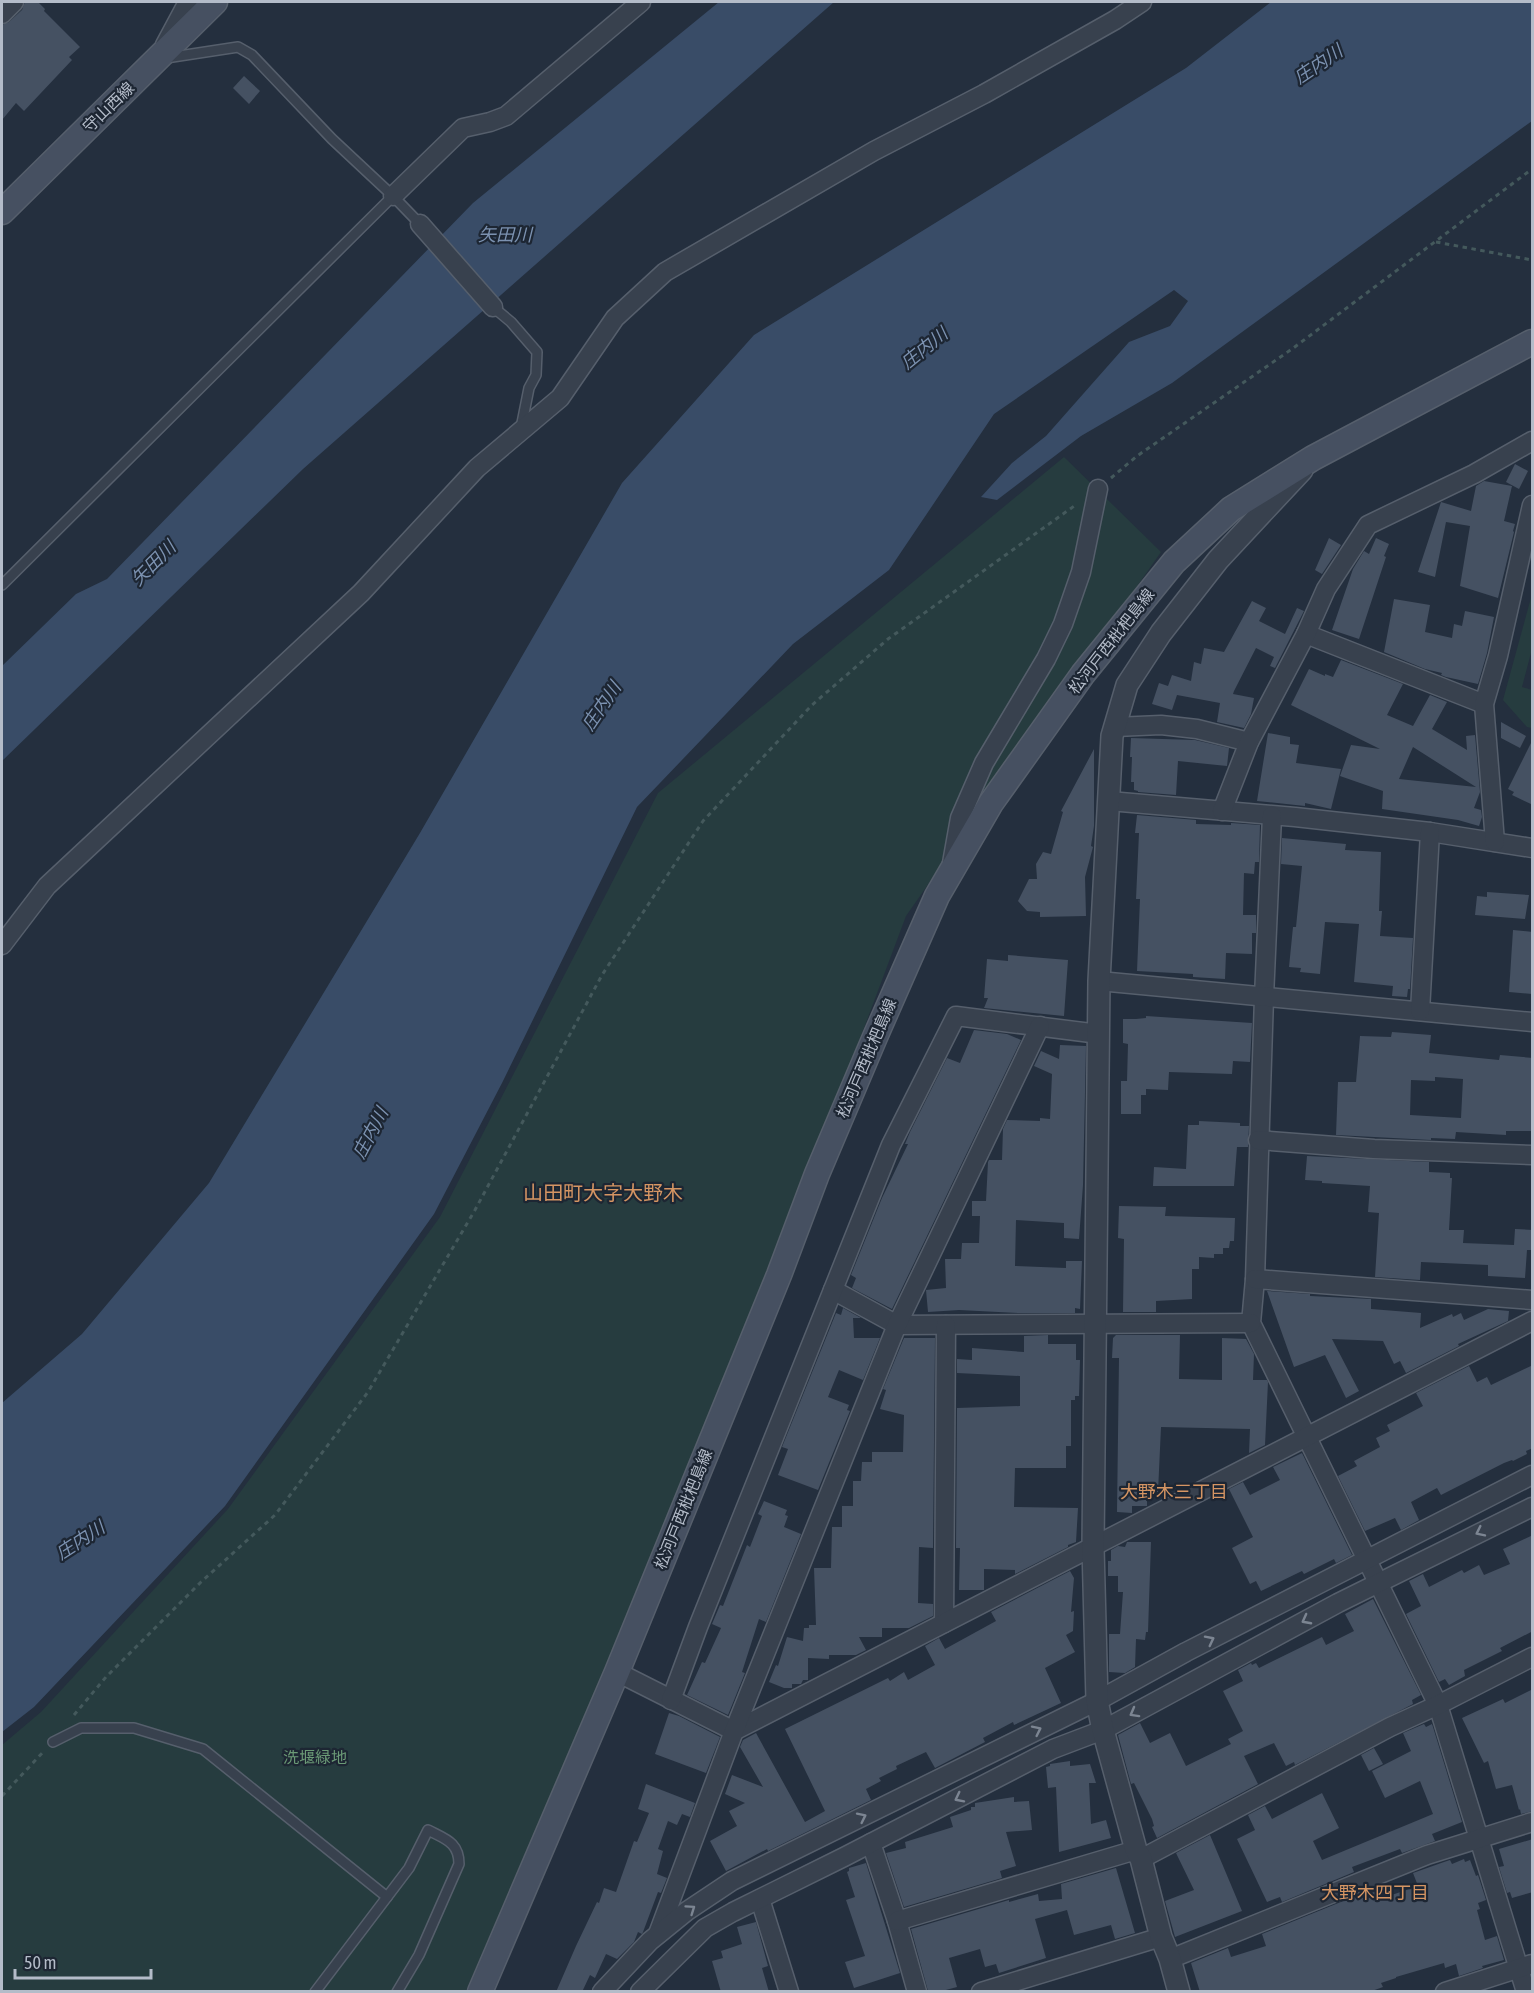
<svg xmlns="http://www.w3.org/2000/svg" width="1534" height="1993" viewBox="0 0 1534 1993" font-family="'Asap Condensed','Noto Sans JP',sans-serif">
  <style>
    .green { fill: #263c3f }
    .water { fill: #394c67 }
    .building { fill: #455162; fill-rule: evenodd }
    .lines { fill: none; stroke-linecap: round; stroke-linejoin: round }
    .service-casing { stroke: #565f6c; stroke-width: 12 }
    .minor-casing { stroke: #565f6c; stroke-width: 21 }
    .tertiary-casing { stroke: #565f6c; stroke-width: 24 }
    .secondary-casing { stroke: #565f6c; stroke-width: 27 }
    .path { stroke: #44595c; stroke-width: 3; stroke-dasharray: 4.5 4.5; stroke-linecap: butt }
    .service { stroke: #38414e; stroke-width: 9 }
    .minor { stroke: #38414e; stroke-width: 18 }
    .tertiary { stroke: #38414e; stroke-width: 21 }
    .secondary { stroke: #465061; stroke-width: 24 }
    .oneway { stroke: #7c8592 }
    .labels { text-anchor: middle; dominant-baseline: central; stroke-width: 4.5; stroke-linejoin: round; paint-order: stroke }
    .street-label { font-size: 16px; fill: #b4bcc9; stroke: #1d2633 }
    .park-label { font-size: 16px; fill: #6b9a76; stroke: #1d2633 }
    .water-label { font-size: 18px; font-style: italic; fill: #7c92b1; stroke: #1d2633 }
    .neighbourhood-label { font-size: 18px; fill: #d59563; stroke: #1d2633 }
    .quarter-label { font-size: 20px; fill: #d59563; stroke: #1d2633 }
  </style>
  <rect width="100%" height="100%" fill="#242f3e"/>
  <g class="green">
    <polygon points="1064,457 1161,552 906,916 729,1388 466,1991 2,1992 2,1745 41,1712 228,1509 440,1217 658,793"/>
    <polygon points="1532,594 1532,649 1522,687 1532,690 1532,728 1527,727 1503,700"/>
  </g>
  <g class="water">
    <polygon points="719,2 834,2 303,469 2,761 2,666 76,594 107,579 473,203"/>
    <polygon points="1271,2 1532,2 1532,121 1172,383 1081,436 997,500 981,497 1012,463 1046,436 1129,342 1170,326 1188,301 1174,290 994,414 889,570 793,644 637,807 502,1083 434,1214 225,1506 34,1707 2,1732 2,1403 82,1334 209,1183 420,833 622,483 754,335 1186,68"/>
  </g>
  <g class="building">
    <polygon points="25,2 38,2 45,9 44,11 80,47 69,57 72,60 24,111 16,103 2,120 2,25 9,22 22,10"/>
    <polygon points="244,76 260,91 249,104 233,88"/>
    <polygon points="1515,464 1528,471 1519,489 1506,482"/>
    <polygon points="1484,481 1512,486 1504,521 1515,524 1513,531 1514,532 1498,598 1460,586 1470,526 1446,522 1435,577 1418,572 1441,502 1471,511 1476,486"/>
    <polygon points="1329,538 1341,545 1322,574 1315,570"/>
    <polygon points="1376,538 1389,544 1384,556 1386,557 1359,639 1332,630 1353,569 1364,551 1369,554"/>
    <polygon points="1394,599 1430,605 1425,632 1452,638 1454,624 1462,626 1465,611 1494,617 1487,653 1478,684 1446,677 1441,675 1442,673 1425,669 1384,652"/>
    <polygon points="1252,601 1266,608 1259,621 1285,634 1297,608 1304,611 1275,668 1270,666 1274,657 1256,648 1234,691 1233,694 1254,698 1251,714 1244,728 1217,722 1220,703 1177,695 1172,710 1152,704 1159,683 1168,686 1172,675 1191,681 1194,662 1201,664 1204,648 1224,652"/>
    <path d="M1341,660L1403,684L1387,715L1413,726L1430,695L1447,702L1432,729L1467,750L1466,736L1475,735L1480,792L1474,808L1481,810L1482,817L1479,826L1458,820L1382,809L1383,791L1340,776L1351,745L1380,749L1291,705L1309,669L1325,676V674L1333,677ZM1413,747L1476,787L1399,779Z"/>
    <polygon points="1501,722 1526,736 1520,748 1501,738"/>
    <polygon points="1268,733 1290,737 1290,744 1299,745 1296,763 1341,769 1331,809 1305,803 1305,806 1257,801"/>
    <polygon points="1131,738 1195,740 1229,748 1227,766 1178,761 1176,795 1138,792 1138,791 1134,790 1134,782 1131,782 1132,757 1130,757"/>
    <polygon points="1533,739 1533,805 1512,795 1514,792 1508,789"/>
    <polygon points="1094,749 1094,826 1091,846 1093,847 1085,877 1086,916 1040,917 1040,912 1027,911 1018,901 1029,879 1037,879 1036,864 1043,852 1051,854 1063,812 1061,811"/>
    <polygon points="1137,815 1196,820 1196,824 1231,825 1231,823 1260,825 1259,862 1255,862 1254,874 1244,873 1243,915 1256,915 1256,933 1252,933 1252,954 1226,953 1225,979 1193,977 1193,974 1137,971 1140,899 1136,899 1139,833 1135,833"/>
    <polygon points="1282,838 1346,844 1345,850 1381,852 1379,911 1382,911 1380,936 1413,938 1410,989 1408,989 1407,997 1392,996 1393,986 1354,982 1359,924 1325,922 1320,974 1300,972 1301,968 1289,967 1293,927 1296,927 1302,866 1281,864"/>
    <polygon points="1487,892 1529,895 1525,919 1475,915 1477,896 1487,897"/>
    <polygon points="1513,930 1533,932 1532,994 1509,992"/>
    <polygon points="1008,955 1068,960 1064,1016 984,1008 988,998 984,998 987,959 1008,961"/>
    <polygon points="1146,1016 1252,1023 1250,1062 1233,1061 1232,1074 1169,1072 1168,1090 1146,1089 1146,1095 1141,1095 1141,1114 1121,1114 1121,1081 1127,1081 1128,1044 1123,1043 1123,1019 1136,1019 1146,1018"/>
    <polygon points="974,1030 1007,1034 1021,1040 892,1309 852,1288 856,1278 851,1275 882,1198 908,1144 905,1144 910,1132 947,1058 960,1063"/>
    <path d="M1392,1032L1431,1035L1429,1053L1499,1060L1500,1055L1533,1058V1131H1506V1135L1456,1132L1455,1139L1431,1138V1140L1336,1135L1338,1082H1356L1360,1036L1391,1037ZM1435,1077L1463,1079L1461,1118L1410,1115L1411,1080L1435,1081Z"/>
    <polygon points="1060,1045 1086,1046 1083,1185 1079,1239 1064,1238 1064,1223 1016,1220 1015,1266 1066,1268 1066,1261 1082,1261 1080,1309 1075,1308 1075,1313 1018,1313 959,1310 928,1312 926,1290 946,1288 945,1259 961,1259 962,1243 979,1243 980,1216 972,1216 972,1201 986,1201 988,1162 989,1160 1002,1160 1003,1129 1007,1120 1040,1121 1040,1118 1050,1119 1052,1074 1034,1066 1041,1051 1059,1059"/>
    <polygon points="1199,1121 1240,1123 1240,1126 1249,1126 1248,1147 1237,1147 1234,1186 1153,1186 1154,1167 1186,1169 1188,1125 1199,1125"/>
    <polygon points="1307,1156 1429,1162 1429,1172 1450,1173 1450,1178 1452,1178 1449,1230 1464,1230 1463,1243 1514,1245 1515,1229 1533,1230 1533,1250 1527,1250 1525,1278 1488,1276 1488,1265 1421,1262 1420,1280 1375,1277 1379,1213 1368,1212 1370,1186 1322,1183 1322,1181 1305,1180"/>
    <polygon points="1119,1206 1166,1207 1165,1216 1235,1218 1234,1241 1230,1241 1229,1248 1223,1248 1223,1254 1214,1254 1214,1258 1199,1257 1199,1269 1192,1269 1192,1299 1156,1301 1156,1312 1123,1312 1124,1239 1118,1238"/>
    <polygon points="1267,1291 1310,1294 1310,1296 1371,1299 1371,1309 1421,1313 1420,1328 1452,1314 1453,1317 1461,1313 1464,1320 1488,1309 1509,1311 1508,1321 1458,1344 1459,1346 1406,1373 1400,1361 1394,1364 1383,1341 1332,1339 1359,1391 1346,1398 1325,1355 1294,1367"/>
    <polygon points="843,1308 861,1318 853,1318 854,1338 880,1338 863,1380 839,1370 828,1397 849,1405 847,1410 850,1411 818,1490 778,1475 788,1449 782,1447 836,1313 841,1315"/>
    <polygon points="1048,1335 1048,1344 1076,1344 1076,1360 1080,1360 1079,1396 1075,1396 1075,1400 1071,1400 1071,1446 1066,1446 1066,1468 1015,1468 1014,1507 1078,1508 1076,1542 1068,1545 1068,1547 1015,1574 1015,1570 984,1569 984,1590 959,1590 960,1548 956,1548 957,1408 1020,1406 1020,1376 957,1373 957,1359 972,1360 972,1348 1024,1352 1024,1336"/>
    <polygon points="1116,1335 1180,1335 1179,1379 1222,1380 1222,1338 1246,1339 1254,1354 1253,1380 1267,1380 1268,1382 1265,1445 1249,1453 1250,1429 1161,1427 1158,1492 1147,1492 1147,1506 1132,1506 1132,1513 1117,1512 1119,1358 1112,1358 1113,1338"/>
    <polygon points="904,1338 935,1338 933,1548 919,1547 918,1603 933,1604 933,1616 909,1628 882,1628 882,1637 859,1637 866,1650 856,1655 829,1655 829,1659 808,1658 808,1680 803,1680 801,1684 792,1684 792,1688 784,1688 769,1682 776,1665 778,1666 787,1637 803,1641 804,1628 809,1628 809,1625 816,1625 814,1568 831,1568 832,1527 842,1527 842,1506 853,1506 853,1481 861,1481 862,1462 872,1462 872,1452 903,1452 904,1415 880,1409 886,1390 883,1389"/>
    <polygon points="1533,1365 1533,1448 1526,1451 1527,1454 1513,1461 1512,1460 1504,1463 1441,1495 1437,1488 1411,1502 1419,1520 1401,1530 1395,1518 1365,1531 1338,1476 1357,1466 1354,1461 1380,1447 1376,1438 1390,1431 1387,1425 1423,1406 1416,1393 1469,1366 1477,1382 1487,1377 1491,1385"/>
    <polygon points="1302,1453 1352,1555 1336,1563 1334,1559 1304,1574 1302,1571 1261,1591 1256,1581 1250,1584 1232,1548 1253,1537 1229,1489 1243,1482 1250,1495 1280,1480 1273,1467"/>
    <polygon points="764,1501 787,1510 785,1515 788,1516 784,1527 801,1534 766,1622 759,1619 742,1672 745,1673 728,1715 687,1695 702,1662 705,1663 721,1628 712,1624 720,1605 723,1606 747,1545 750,1547 762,1516 758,1514"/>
    <polygon points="1533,1535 1533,1631 1500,1648 1502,1651 1464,1670 1465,1676 1449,1685 1445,1679 1439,1682 1406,1614 1421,1606 1409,1581 1423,1574 1429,1587 1462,1570 1464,1573 1479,1565 1484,1575 1510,1564 1503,1549"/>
    <polygon points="1127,1542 1151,1542 1148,1632 1146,1632 1145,1640 1136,1639 1135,1667 1125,1673 1109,1672 1109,1634 1120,1634 1123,1592 1118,1592 1118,1576 1108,1576 1108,1561 1111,1561 1111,1550 1118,1546 1125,1547"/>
    <polygon points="1070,1571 1074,1578 1071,1612 1074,1611 1073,1631 1066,1635 1075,1652 1045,1668 1061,1703 1014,1725 1013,1722 983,1738 985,1742 935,1768 926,1752 896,1766 897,1769 879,1778 881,1781 866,1789 871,1800 768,1851 767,1849 726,1871 710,1841 737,1826 729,1811 745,1803 725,1794 732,1775 763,1787 740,1747 743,1740 756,1733 805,1822 825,1811 785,1729 888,1678 890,1681 904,1672 908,1680 935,1665 925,1646 939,1638 945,1649 996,1621 991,1612"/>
    <polygon points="1373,1599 1421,1695 1412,1700 1413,1704 1295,1765 1294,1762 1286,1766 1274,1743 1244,1756 1258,1784 1157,1838 1152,1827 1154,1826 1152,1819 1134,1783 1131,1784 1118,1735 1140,1723 1150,1743 1170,1733 1186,1766 1231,1744 1228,1739 1243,1731 1223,1691 1243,1681 1238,1670 1251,1663 1252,1665 1256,1663 1259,1668 1322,1637 1326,1645 1354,1631 1345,1614"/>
    <polygon points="1533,1689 1533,1811 1521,1814 1520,1809 1519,1810 1512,1785 1496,1789 1488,1761 1484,1763 1462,1718 1503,1699 1505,1703"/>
    <polygon points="669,1713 679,1716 720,1737 706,1773 655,1754"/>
    <polygon points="1424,1724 1426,1727 1432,1724 1433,1727 1462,1822 1432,1834 1435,1841 1402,1853 1400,1849 1352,1867 1354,1872 1282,1902 1280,1897 1267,1902 1237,1839 1255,1830 1248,1815 1265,1806 1272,1819 1322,1793 1339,1828 1313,1841 1322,1860 1433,1814 1420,1781 1385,1798 1372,1771 1411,1751 1403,1733"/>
    <polygon points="1374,1748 1383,1764 1369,1771 1361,1755"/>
    <polygon points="1070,1761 1070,1766 1090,1764 1096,1783 1089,1783 1091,1824 1106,1820 1111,1838 1059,1852 1056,1787 1048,1788 1046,1767 1050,1766 1050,1764"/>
    <polygon points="646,1784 695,1803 690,1817 682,1814 677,1825 668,1821 658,1849 663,1851 657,1874 667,1878 661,1893 658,1892 643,1932 642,1934 638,1932 634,1942 617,1959 606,1954 595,1978 590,1975 582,1992 556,1992 576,1946 597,1902 599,1903 604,1888 616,1892 634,1841 637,1842 649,1813 638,1809"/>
    <polygon points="1014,1797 1014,1802 1029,1801 1032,1830 1006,1832 1016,1866 1000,1871 1002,1878 904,1907 886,1853 906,1848 905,1842 953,1827 950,1817 971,1810 971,1807 975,1807 975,1803"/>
    <polygon points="1210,1835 1242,1911 1175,1937 1165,1901 1194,1890 1176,1853"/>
    <polygon points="1533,1839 1533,1892 1512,1898 1510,1892 1507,1893 1499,1867 1504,1866 1499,1849"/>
    <polygon points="1464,1859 1465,1862 1470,1860 1476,1876 1478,1875 1486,1900 1478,1903 1480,1909 1477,1910 1485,1940 1497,1936 1504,1960 1482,1966 1483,1968 1459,1976 1456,1964 1445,1968 1444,1963 1396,1977 1396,1978 1381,1983 1383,1987 1369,1992 1200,1992 1191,1963 1228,1948 1231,1957 1266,1946 1262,1934 1363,1893 1364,1896 1377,1891 1380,1899 1418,1886 1413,1873 1444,1862 1450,1860 1452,1864"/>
    <polygon points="866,1863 900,1973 854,1988 845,1962 865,1956 846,1900 855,1897 847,1872 849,1871 849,1868"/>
    <polygon points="1116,1868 1135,1933 1115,1939 1111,1925 1074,1935 1067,1910 1035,1919 1046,1958 999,1973 996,1964 985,1967 980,1949 949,1958 957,1987 942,1991 928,1991 911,1929 1009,1900 1009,1902 1038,1894 1039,1901 1062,1899 1061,1884"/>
    <polygon points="756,1922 768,1966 762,1968 769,1992 721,1992 712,1961 723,1958 721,1951 742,1944 737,1927"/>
  </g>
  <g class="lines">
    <defs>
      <g id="service">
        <polyline points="166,58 238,47 252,55 332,139 393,196 420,224"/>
        <polyline points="493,307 511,322 537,352 536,375 529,388 521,428"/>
        <polyline points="2,585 393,196"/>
        <polyline points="53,1742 81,1728 134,1728 203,1749 387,1897"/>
        <path d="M315,1992L409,1868L428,1830C445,1839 459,1842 459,1864L419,1955L397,1992"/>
      </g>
      <g id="minor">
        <polyline points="2,14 14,2"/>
        <polyline points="165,45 188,2"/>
        <polyline points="393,196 463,128 490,122 506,116 641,2"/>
        <polyline points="420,224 493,307"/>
        <polyline points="1306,634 1484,704"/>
        <polyline points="1115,727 1161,725 1197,729 1249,742"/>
        <polyline points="1109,801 1295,817 1430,832 1532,848"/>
        <polyline points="1222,811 1249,742 1306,634 1326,589 1368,525 1474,474 1532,441"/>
        <polyline points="1272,816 1264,997 1255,1279 1251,1323 1438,1705 1526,1992"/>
        <polyline points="1495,842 1484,704 1498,656 1532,505"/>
        <polyline points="952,863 960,818 984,763 1046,659 1063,624 1081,572 1098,489"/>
        <polyline points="2,945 47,886 361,593 477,468 560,398 615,318 665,272 874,151 984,94 1115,20 1142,2"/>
        <polyline points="1099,981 1532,1022"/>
        <polyline points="1420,1011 1430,832"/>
        <polyline points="1258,1140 1374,1149 1532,1155"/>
        <polyline points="1255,1279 1532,1300"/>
        <polyline points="833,1290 897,1325 1251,1323"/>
        <polyline points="944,1623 946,1325"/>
        <polyline points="617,1672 734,1731 1532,1321"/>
        <polyline points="671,1700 698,1627 891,1145 956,1016 1099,1034"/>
        <polyline points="871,1843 897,1921 917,1992"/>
        <polyline points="1141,1859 1390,1727 1438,1705 1532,1657"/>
        <polyline points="760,1899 789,1992"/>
        <polyline points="897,1921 1136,1850"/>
        <polyline points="658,1934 734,1731 897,1325 1040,1026"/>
        <polyline points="1170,1959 1427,1855 1532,1822"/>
        <polyline points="602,1992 650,1941 687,1911 732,1881 1097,1701 1186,1652 1532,1475"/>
        <polyline points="640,1992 705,1928 733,1912 844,1857 1053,1749 1103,1730 1338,1603 1532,1507"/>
        <polyline points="981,1992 1161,1937"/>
        <polyline points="1445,1992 1532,1964"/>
      </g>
      <polyline id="tertiary" points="1179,1992 1170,1959 1161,1937 1141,1859 1136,1850 1103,1730 1097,1701 1093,1547 1099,981 1112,736 1127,685 1161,633 1218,560 1302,470"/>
      <g id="secondary">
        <polyline points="2,212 215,2"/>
        <polyline points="480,1992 617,1672 779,1275 817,1174 875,1037 937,896 991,803 1083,674 1174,562 1231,509 1313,458 1532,342"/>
      </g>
    </defs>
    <use href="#service" class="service-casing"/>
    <use href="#minor" class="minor-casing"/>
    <use href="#tertiary" class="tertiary-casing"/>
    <use href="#secondary" class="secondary-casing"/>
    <g class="path">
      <polyline points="1436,242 1532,260"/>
      <polyline points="1111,478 1137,456 1292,349 1532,169"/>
      <polyline points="74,1715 106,1677 200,1583 275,1515 368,1392 475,1210 602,975 703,821 812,705 888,639 1077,504"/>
      <polyline points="2,1796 45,1750"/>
    </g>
    <use href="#service" class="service"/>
    <use href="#minor" class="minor"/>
    <use href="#tertiary" class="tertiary"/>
    <use href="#secondary" class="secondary"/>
  </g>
  <defs><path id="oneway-chevron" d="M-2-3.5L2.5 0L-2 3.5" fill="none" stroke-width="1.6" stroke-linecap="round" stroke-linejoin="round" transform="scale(1.5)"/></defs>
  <g class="oneway">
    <use href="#oneway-chevron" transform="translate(1480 1532) rotate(154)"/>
    <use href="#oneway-chevron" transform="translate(1306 1620) rotate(152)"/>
    <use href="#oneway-chevron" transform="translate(1210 1640) rotate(-27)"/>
    <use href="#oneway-chevron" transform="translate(1134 1713) rotate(151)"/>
    <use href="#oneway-chevron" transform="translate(1037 1730) rotate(-26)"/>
    <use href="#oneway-chevron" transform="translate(959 1798) rotate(153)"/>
    <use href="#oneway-chevron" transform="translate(862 1817) rotate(-26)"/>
    <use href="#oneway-chevron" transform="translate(691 1909) rotate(-35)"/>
  </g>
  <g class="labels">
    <g class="street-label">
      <text transform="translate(108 107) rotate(-44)">守山西線</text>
      <text transform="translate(1111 641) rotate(-52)">松河戸西枇杷島線</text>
      <text transform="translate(866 1058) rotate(-67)">松河戸西枇杷島線</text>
      <text transform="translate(683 1509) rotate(-68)">松河戸西枇杷島線</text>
    </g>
    <g class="park-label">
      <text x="315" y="1757">洗堰緑地</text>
    </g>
    <g class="water-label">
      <text transform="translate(1318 64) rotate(-34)">庄内川</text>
      <text x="505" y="234">矢田川</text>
      <text transform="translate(924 348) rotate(-39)">庄内川</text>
      <text transform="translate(153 563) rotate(-45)">矢田川</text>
      <text transform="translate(601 706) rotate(-56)">庄内川</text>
      <text transform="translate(370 1133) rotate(-62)">庄内川</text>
      <text transform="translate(80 1540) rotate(-33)">庄内川</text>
    </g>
    <g class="neighbourhood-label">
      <text x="1174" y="1491">大野木三丁目</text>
      <text x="1375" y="1892">大野木四丁目</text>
    </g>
    <g class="quarter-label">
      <text x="603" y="1192">山田町大字大野木</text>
    </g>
  </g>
  <rect width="1534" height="1993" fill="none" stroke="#b4bcc9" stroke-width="6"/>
  <path d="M15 1969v9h136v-9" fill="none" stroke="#b4bcc9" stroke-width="3"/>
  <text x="24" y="1969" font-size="18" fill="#b4bcc9" stroke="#1d2633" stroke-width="4.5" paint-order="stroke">50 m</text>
</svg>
